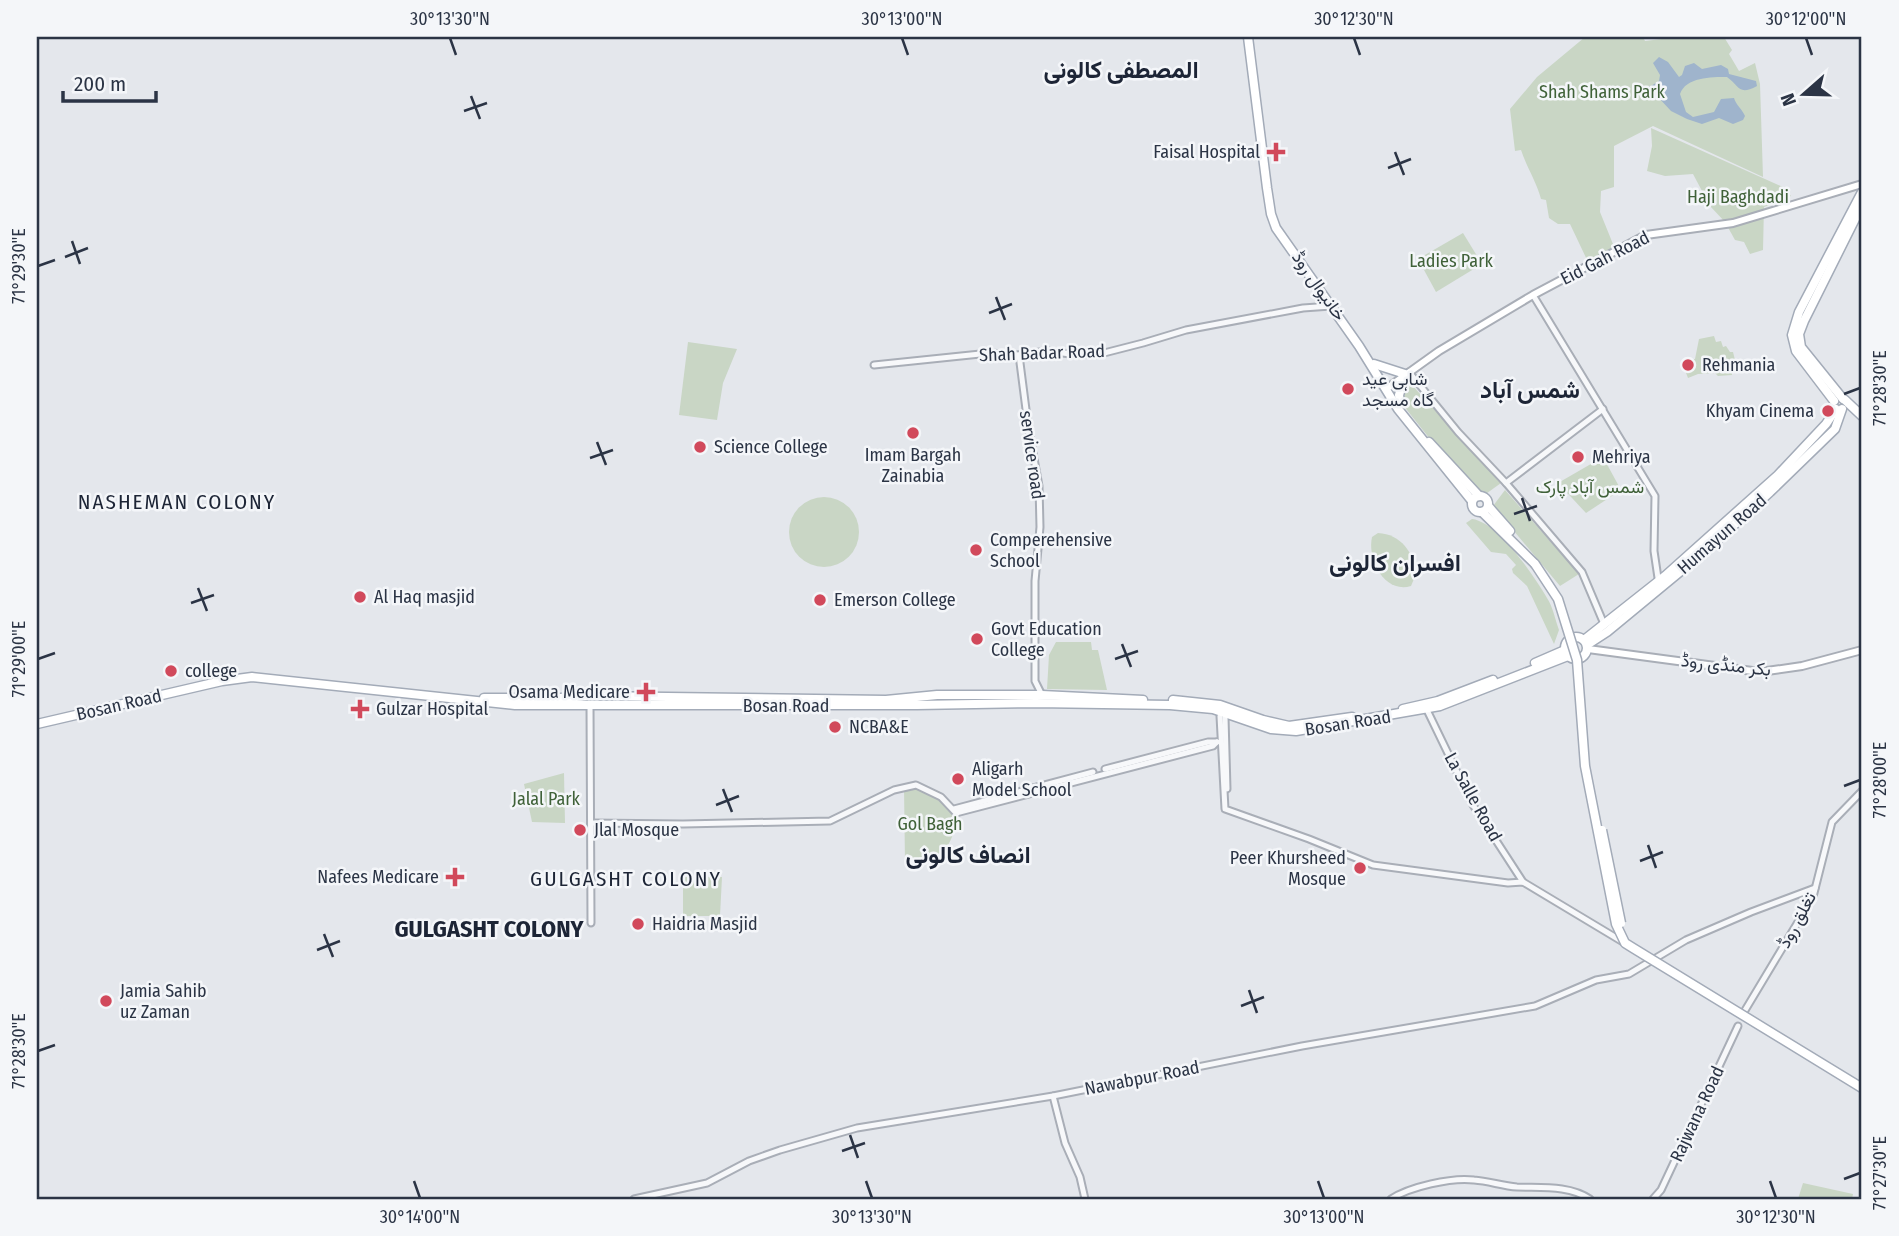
<svg xmlns="http://www.w3.org/2000/svg" width="1899" height="1236" viewBox="0 0 1899 1236" font-family="'Fira Sans Condensed',Vazirmatn,sans-serif">
  <style>
    .green { fill: #c9d6c5 }
    .water { fill: #9fb4cc }
    .lines { fill: none; stroke-linecap: round; stroke-linejoin: round }
    .tertiary-casing { stroke: #a9aeb7; stroke-width: 9 }
    .secondary-casing { stroke: #a9aeb7; stroke-width: 10 }
    .primary-casing { stroke: #a3abb8; stroke-width: 11 }
    .tertiary { stroke: #f7f8fa; stroke-width: 5 }
    .secondary { stroke: #fff; stroke-width: 6 }
    .primary { stroke: #fff; stroke-width: 8 }
    .primary-bridge-casing { stroke: #a3abb8; stroke-width: 11; stroke-linecap: butt }
    .primary-bridge { stroke: #fff; stroke-width: 8 }
    .ticks { fill: none; stroke: #2b3445; stroke-width: 2.5 }
    .poi-dot { fill: #d1495b; stroke: #f4f6f9; stroke-width: 2.5 }
    .labels { text-anchor: middle; dominant-baseline: central; stroke-width: 5; stroke-linejoin: round; paint-order: stroke }
    .park-label { font-size: 18px; fill: #3f6138; stroke: #f4f6f9 }
    .poi-label { font-size: 18px; fill: #2b3445; stroke: #f4f6f9; text-anchor: start }
    .street-label { font-size: 18px; fill: #2b3445; stroke: #f4f6f9 }
    .quarter-label { font-size: 21px; letter-spacing: 2px; fill: #1d2536; stroke: #f4f6f9 }
    .district-label { font-size: 24px; font-weight: bold; fill: #1d2536; stroke: #f4f6f9 }
    .neatline { fill: none; stroke: #2b3445; stroke-width: 2.5 }
    .ticks-label { font-size: 18px; text-anchor: middle; fill: #2b3445 }
  </style>
  <rect width="100%" height="100%" fill="#e4e7ec"/>
  <g class="green">
    <path d="M1585,37H1643L1645,41L1678,37H1724L1732,50L1729,54L1739,71L1755,63L1760,84L1763,177L1653,126L1614,146V187L1601,191L1600,212L1615,249L1589,264L1570,224H1558L1549,218L1546,200L1541,199C1536,181 1527,168 1521,150L1515,151L1510,109L1537,77Z"/>
    <polygon points="1651,128 1785,188 1791,196 1764,207 1763,250 1750,254 1744,242 1735,240 1725,222 1710,206 1693,174 1665,176 1647,171 1652,146"/>
    <polygon points="1463,233 1482,264 1436,292 1418,259"/>
    <polygon points="1714,336 1716,342 1721,341 1723,347 1726,346 1730,352 1733,352 1737,368 1732,368 1732,375 1718,376 1715,373 1698,374 1688,378 1685,370 1693,367 1690,359 1695,359 1699,339"/>
    <polygon points="688,342 737,349 723,383 717,420 679,415"/>
    <polygon points="1406,381 1411,384 1501,483 1483,496 1434,444 1399,400"/>
    <polygon points="1603,457 1621,490 1586,513 1558,483"/>
    <polygon points="1505,490 1579,574 1560,586 1493,506"/>
    <circle cx="824" cy="532" r="35"/>
    <path d="M1472,519C1498,522 1534,576 1547,598C1553,607 1555,619 1559,630L1554,644L1527,586L1513,573L1512,569L1516,565L1506,554L1491,552L1466,523Z"/>
    <path d="M1378,533C1401,534 1414,553 1416,574L1411,586C1384,594 1367,559 1372,537Z"/>
    <polygon points="1056,642 1091,642 1092,650 1098,650 1107,690 1047,689 1049,655"/>
    <polygon points="564,773 565,823 532,822 524,784"/>
    <path d="M916,785L932,791L956,813C953,854 941,856 905,863L904,787Z"/>
    <polygon points="683,877 722,877 720,916 683,916"/>
    <polygon points="1803,1183 1853,1194 1852,1199 1798,1199"/>
  </g>
  <path class="water" d="M1659,57L1668,62L1679,77L1682,75L1685,66L1694,63L1702,69L1721,65L1728,69L1729,74L1756,81L1757,86C1738,96 1740,86 1727,77C1711,77 1686,77 1680,94L1686,112L1693,117L1714,112L1721,99L1734,98C1736,105 1742,109 1745,116L1743,120L1733,124L1719,118L1702,124L1687,119L1671,111L1658,97L1649,98L1646,86H1651L1659,81L1660,75L1653,63Z"/>
  <g class="lines">
    <defs>
      <g id="tertiary">
        <polyline points="1533,295 1655,496 1654,551 1658,578"/>
        <polyline points="1019,355 1028,425 1039,486 1040,527 1035,581 1035,681 1042,695"/>
        <polyline points="874,365 990,353 1019,355 1047,351 1078,355 1104,353 1143,343 1186,330 1303,308 1331,306"/>
        <polyline points="1409,372 1458,432 1506,483 1603,409"/>
        <polyline points="1506,483 1582,572 1604,624"/>
        <polyline points="590,704 591,923"/>
        <polyline points="1427,710 1473,805 1523,882"/>
        <polyline points="1220,716 1225,809 1309,839 1373,865 1508,883 1523,882 1623,942"/>
        <polyline points="1225,717 1227,789"/>
        <polyline points="1105,769 1208,742 1217,742"/>
        <polyline points="954,809 1093,772"/>
        <polyline points="591,823 683,824 830,821 894,790 916,785 941,797 956,813 1213,746 1217,742"/>
        <polyline points="1744,1012 1813,897 1832,822 1862,791"/>
        <polyline points="1053,1096 1065,1143 1080,1177 1085,1199"/>
        <polyline points="634,1199 707,1183 749,1161 780,1150 857,1128 1053,1096 1302,1046 1535,1006 1596,980 1629,974 1686,940 1751,912 1815,888"/>
        <path d="M1391,1199C1409,1187 1452,1177 1474,1180C1489,1181 1502,1186 1517,1187C1541,1188 1569,1185 1590,1199"/>
        <polyline points="1653,1199 1661,1190 1738,1026"/>
      </g>
      <g id="secondary">
        <polyline points="1386,389 1439,351 1533,295 1646,235 1733,223 1862,184"/>
        <polyline points="1588,649 1760,672 1802,666 1862,650"/>
      </g>
      <g id="primary">
        <polyline points="1248,37 1267,188 1271,214 1276,228 1359,346 1398,409 1472,501"/>
        <polyline points="1374,364 1405,374"/>
        <polyline points="1843,399 1801,347 1799,334 1804,321 1862,205"/>
        <polyline points="1845,400 1862,416"/>
        <polyline points="1834,401 1796,351 1792,335 1799,312 1862,192"/>
        <polyline points="1400,403 1399,395 1405,376"/>
        <polyline points="1429,442 1479,496"/>
        <circle cx="1480" cy="504" r="8"/>
        <polyline points="1489,507 1510,531"/>
        <polyline points="1482,512 1535,564"/>
        <circle cx="1576" cy="648" r="11"/>
        <polyline points="1584,640 1665,576 1778,475 1826,424 1836,409"/>
        <polyline points="1587,645 1607,632 1710,547 1770,492 1835,429 1842,409"/>
        <polyline points="1535,663 1565,650"/>
        <polyline points="484,698 561,698 591,696 886,700 937,695 1042,695 1143,700"/>
        <polyline points="1173,700 1220,705 1263,720 1289,726 1352,717"/>
        <polyline points="1403,709 1438,701 1493,680"/>
        <polyline points="37,724 222,681 252,677 515,705 917,705 1036,703 1170,705 1213,709 1271,729 1296,731 1440,706 1568,656"/>
      </g>
    </defs>
    <use href="#tertiary" class="tertiary-casing"/>
    <use href="#secondary" class="secondary-casing"/>
    <use href="#primary" class="primary-casing"/>
    <use href="#tertiary" class="tertiary"/>
    <use href="#secondary" class="secondary"/>
    <use href="#primary" class="primary"/>
    <defs>
      <g id="primary-bridge">
        <polyline points="1535,564 1558,599 1577,660 1585,766 1616,924 1625,943 1633,948 1862,1088"/>
        <polyline points="1602,830 1621,923"/>
      </g>
    </defs>
    <use href="#primary-bridge" class="primary-bridge-casing"/>
    <use href="#primary-bridge" class="primary-bridge"/>
  </g>
  <path class="ticks" d="M450,38L456,55M902,38L908,55M1354,38L1360,55M1806,38L1812,55M471,96L480,119M464,111L487,103M1395,152L1404,175M1388,168L1411,159M72,241L80,264M65,257L88,248M38,266L55,260M996,297L1005,320M989,313L1012,304M1844,394L1860,388M597,442L606,465M590,458L613,450M1522,498L1530,521M1514,514L1537,506M198,588L207,611M191,603L214,595M1122,644L1131,667M38,659L55,653M1115,659L1138,651M1844,786L1860,780M723,789L732,812M716,805L739,796M1648,845L1656,868M1640,861L1663,852M324,934L333,957M317,950L340,941M1249,990L1257,1013M1241,1006L1264,997M38,1051L55,1045M850,1135L858,1158M842,1151L865,1143M1844,1179L1860,1173M414,1181L420,1198M866,1181L872,1198M1318,1181L1324,1198M1770,1181L1776,1198"/>
  <g class="poi-dot">
    <path d="M1272.5 141.5h7v7h7v7h-7v7h-7v-7h-7v-7h7z"/>
    <circle cx="1688" cy="365" r="7"/>
    <circle cx="1348" cy="389" r="7"/>
    <circle cx="1828" cy="411" r="7"/>
    <circle cx="913" cy="433" r="7"/>
    <circle cx="700" cy="447" r="7"/>
    <circle cx="1578" cy="457" r="7"/>
    <circle cx="976" cy="550" r="7"/>
    <circle cx="360" cy="597" r="7"/>
    <circle cx="820" cy="600" r="7"/>
    <circle cx="977" cy="639" r="7"/>
    <circle cx="171" cy="671" r="7"/>
    <path d="M642.5 681.5h7v7h7v7h-7v7h-7v-7h-7v-7h7z"/>
    <path d="M356.5 698.5h7v7h7v7h-7v7h-7v-7h-7v-7h7z"/>
    <circle cx="835" cy="727" r="7"/>
    <circle cx="958" cy="779" r="7"/>
    <circle cx="580" cy="830" r="7"/>
    <circle cx="1360" cy="868" r="7"/>
    <path d="M451.5 866.5h7v7h7v7h-7v7h-7v-7h-7v-7h7z"/>
    <circle cx="638" cy="924" r="7"/>
    <circle cx="106" cy="1001" r="7"/>
  </g>
  <g class="labels">
    <g class="park-label">
      <text x="1602" y="92">Shah Shams Park</text>
      <text x="1738" y="197">Haji Baghdadi</text>
      <text x="1451" y="261">Ladies Park</text>
      <text x="1590" y="487">شمس آباد پارک</text>
      <text x="546" y="799">Jalal Park</text>
      <text x="930" y="824">Gol Bagh</text>
    </g>
    <g class="poi-label">
      <text x="1260" y="152" text-anchor="end">Faisal Hospital</text>
      <text x="1702" y="365">Rehmania</text>
      <text x="1362" y="379">شاہی عید<tspan x="1362" dy="21">گاہ مسجد</tspan></text>
      <text x="1814" y="411" text-anchor="end">Khyam Cinema</text>
      <text x="714" y="447">Science College</text>
      <text x="913" y="455" text-anchor="middle">Imam Bargah<tspan x="913" dy="21">Zainabia</tspan></text>
      <text x="1592" y="457">Mehriya</text>
      <text x="990" y="540">Comperehensive<tspan x="990" dy="21">School</tspan></text>
      <text x="374" y="597">Al Haq masjid</text>
      <text x="834" y="600">Emerson College</text>
      <text x="991" y="629">Govt Education<tspan x="991" dy="21">College</tspan></text>
      <text x="185" y="671">college</text>
      <text x="630" y="692" text-anchor="end">Osama Medicare</text>
      <text x="376" y="709">Gulzar Hospital</text>
      <text x="849" y="727">NCBA&amp;E</text>
      <text x="972" y="769">Aligarh<tspan x="972" dy="21">Model School</tspan></text>
      <text x="594" y="830">Jlal Mosque</text>
      <text x="1346" y="858" text-anchor="end">Peer Khursheed<tspan x="1346" dy="21">Mosque</tspan></text>
      <text x="439" y="877" text-anchor="end">Nafees Medicare</text>
      <text x="652" y="924">Haidria Masjid</text>
      <text x="120" y="991">Jamia Sahib<tspan x="120" dy="21">uz Zaman</tspan></text>
    </g>
    <g class="street-label">
      <text transform="translate(1605 258) rotate(-27)">Eid Gah Road</text>
      <text transform="translate(1319 286) rotate(55)">خانیوال روڈ</text>
      <text transform="translate(1042 353) rotate(-2)">Shah Badar Road</text>
      <text transform="translate(1032 455) rotate(82)">service road</text>
      <text transform="translate(1722 534) rotate(-41)">Humayun Road</text>
      <text transform="translate(1726 665) rotate(6)">بکر منڈی روڈ</text>
      <text transform="translate(119 705) rotate(-13)">Bosan Road</text>
      <text x="786" y="706">Bosan Road</text>
      <text transform="translate(1348 723) rotate(-9)">Bosan Road</text>
      <text transform="translate(1473 797) rotate(61)">La Salle Road</text>
      <text transform="translate(1797 920) rotate(-62)">تغلق روڈ</text>
      <text transform="translate(1142 1078) rotate(-11)">Nawabpur Road</text>
      <text transform="translate(1697 1114) rotate(-65)">Rajwana Road</text>
    </g>
    <g class="quarter-label">
      <text x="177" y="502">NASHEMAN COLONY</text>
      <text x="626" y="879">GULGASHT COLONY</text>
    </g>
    <g class="district-label">
      <text x="1121" y="70">المصطفی کالونی</text>
      <text x="1530" y="390">شمس آباد</text>
      <text x="1395" y="563">افسران کالونی</text>
      <text x="968" y="855">انصاف کالونی</text>
      <text x="489" y="929">GULGASHT COLONY</text>
    </g>
  </g>
  <rect width="1899" height="1236" fill="none" stroke="#f4f6f9" stroke-width="77"/>
  <g transform="translate(1804 94) rotate(250)" stroke="#f4f6f9" stroke-width="5" paint-order="stroke">
  <path d="M0-5L12 26L0 18L-12 26Z" fill="#2b3445"/>
  <text y="-10" font-size="19" font-weight="bold" text-anchor="middle" fill="#2b3445">N</text>
  </g>
  <path d="M63 91v10h93v-10" fill="none" stroke="#2b3445" stroke-width="3.5"/>
  <text x="74" y="91" font-size="21" fill="#2b3445" stroke="#f4f6f9" stroke-width="5" paint-order="stroke">200 m</text>
  <rect x="38" y="38" width="1822" height="1160" class="neatline"/>
  <g class="ticks-label">
    <text x="450" y="25">30°13'30"N</text>
    <text x="902" y="25">30°13'00"N</text>
    <text x="1354" y="25">30°12'30"N</text>
    <text x="1806" y="25">30°12'00"N</text>
    <text transform="translate(19 266) rotate(-90)" y="6">71°29'30"E</text>
    <text transform="translate(1880 388) rotate(-90)" y="6">71°28'30"E</text>
    <text transform="translate(19 659) rotate(-90)" y="6">71°29'00"E</text>
    <text transform="translate(1880 780) rotate(-90)" y="6">71°28'00"E</text>
    <text transform="translate(19 1051) rotate(-90)" y="6">71°28'30"E</text>
    <text transform="translate(1880 1173) rotate(-90)" y="6">71°27'30"E</text>
    <text x="420" y="1223">30°14'00"N</text>
    <text x="872" y="1223">30°13'30"N</text>
    <text x="1324" y="1223">30°13'00"N</text>
    <text x="1776" y="1223">30°12'30"N</text>
  </g>
</svg>
